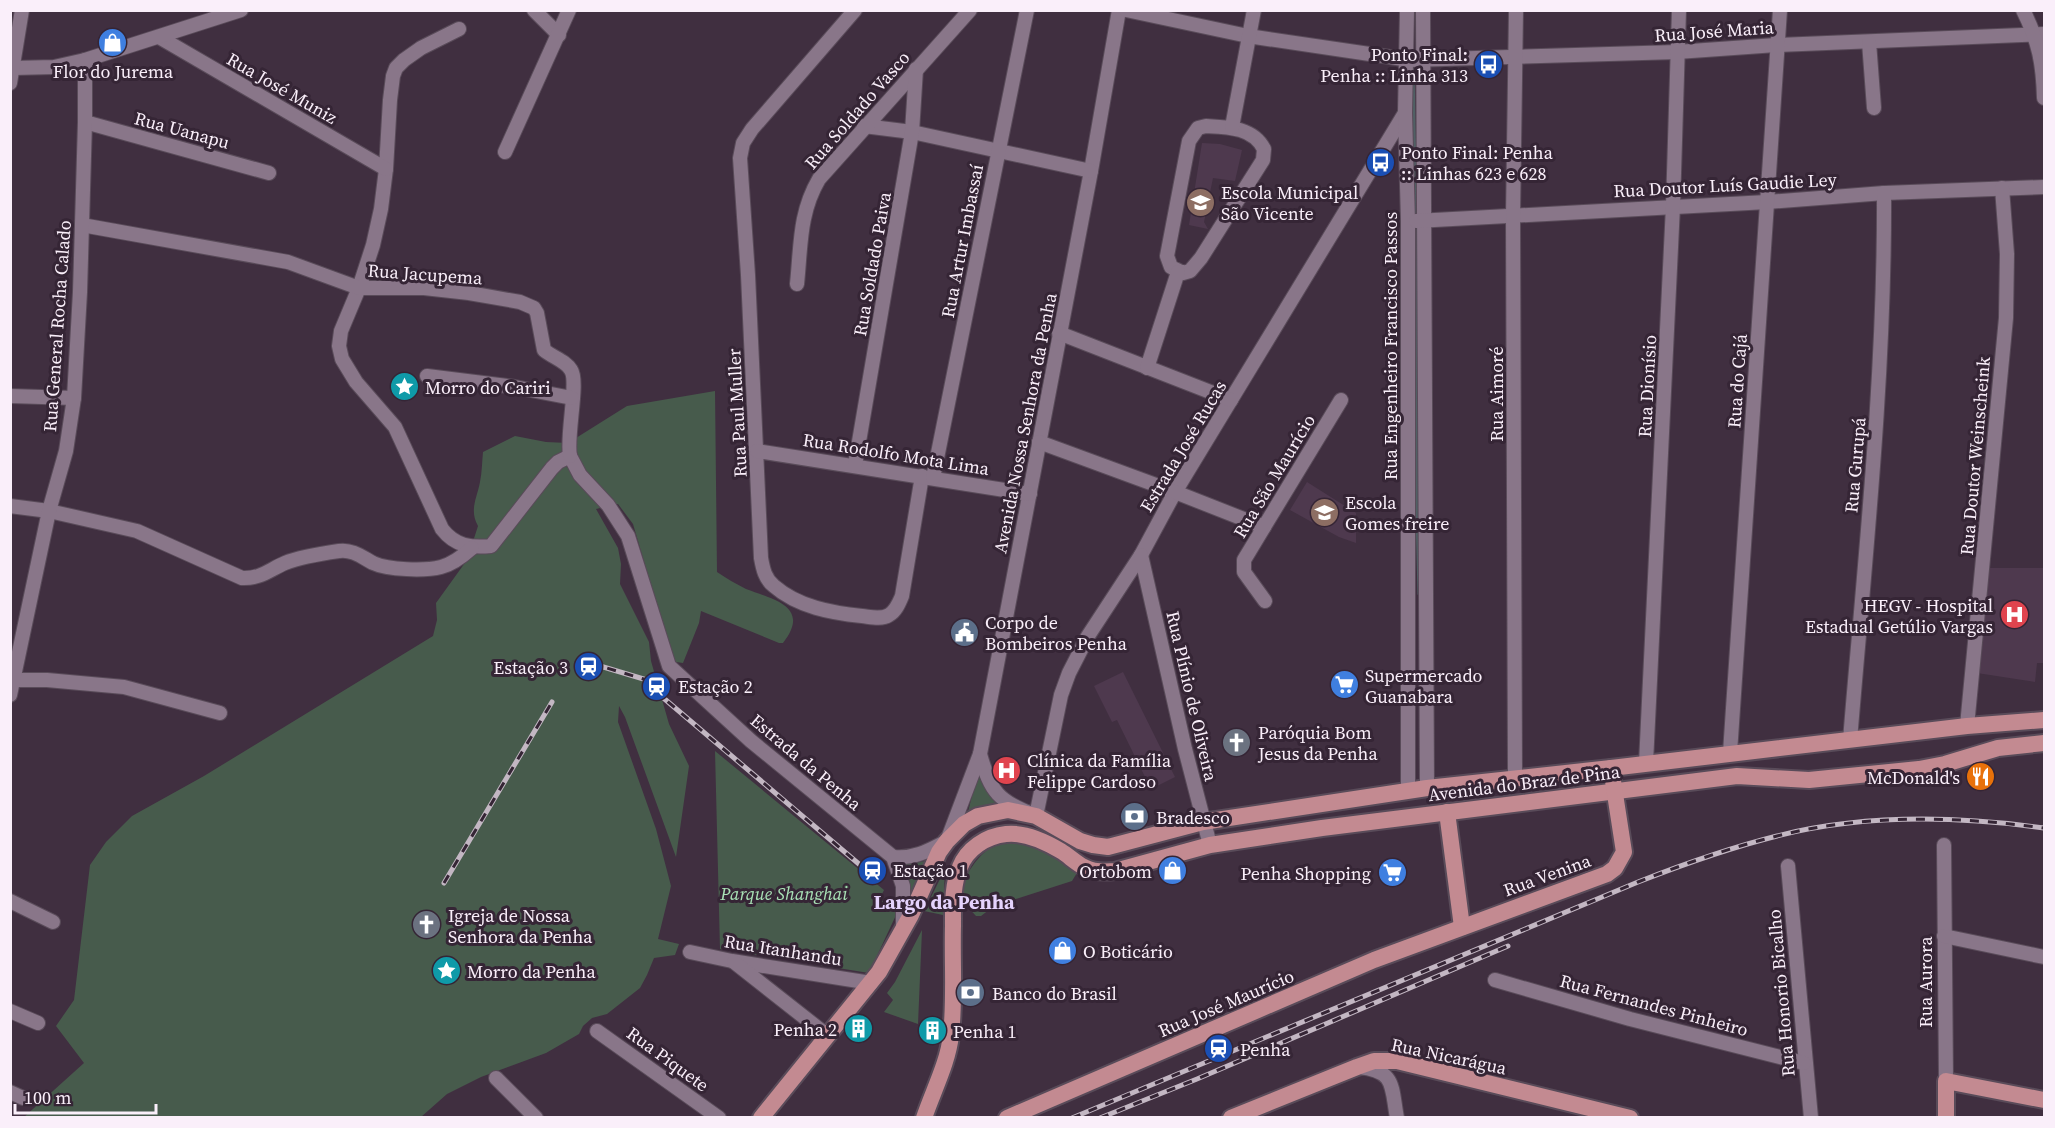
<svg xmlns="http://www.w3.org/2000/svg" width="2055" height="1128" viewBox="0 0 2055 1128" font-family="'Source Serif 4',serif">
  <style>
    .built { fill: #4e394e }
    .green { fill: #475b4c }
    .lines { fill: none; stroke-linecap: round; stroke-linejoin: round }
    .stream { stroke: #506064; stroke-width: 3 }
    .minor-casing { stroke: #594b59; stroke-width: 16 }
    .major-casing { stroke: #594b59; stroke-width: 20 }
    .minor { stroke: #897689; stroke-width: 14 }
    .major { stroke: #c38a91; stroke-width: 16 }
    .rail-casing { stroke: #c3b7c3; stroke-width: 5 }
    .rail { stroke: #352535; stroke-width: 3; stroke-dasharray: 9; stroke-linecap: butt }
    .labels { text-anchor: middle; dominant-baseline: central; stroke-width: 6; stroke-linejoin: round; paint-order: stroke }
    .street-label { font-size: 18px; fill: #faeffa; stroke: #352535 }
    .poi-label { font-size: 18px; fill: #faeffa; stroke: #352535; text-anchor: start }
    .park-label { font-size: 18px; font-style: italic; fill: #a9e2b6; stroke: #352535 }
    .neighbourhood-label { font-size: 20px; font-weight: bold; fill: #e5d3fd; stroke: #352535 }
  </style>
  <rect width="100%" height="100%" fill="#402f40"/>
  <g class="built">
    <polygon points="1202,143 1220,144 1242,150 1235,181 1213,178 1204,222 1208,229 1189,225"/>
    <polygon points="1307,482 1356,513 1356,543 1339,537 1290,510"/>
    <polygon points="1988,568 2044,568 2044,663 2037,663 2035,682 1977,673"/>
    <polygon points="1123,672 1175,777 1151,789 1117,720 1112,722 1094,686"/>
  </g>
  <g class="green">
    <path d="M715,391L717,572C726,578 736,584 746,589C772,599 812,606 783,643H779L701,611L699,623L683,663L676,662L670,650L633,524L618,504L596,509L618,548L621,564L620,584L649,642L651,661L669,724L689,766L676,857L625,717L619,706L618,722L656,829L671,886L658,939L679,944L675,955L654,958L647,975L640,988L607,1014L592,1018L583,1026L579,1034L546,1053L481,1077L447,1094L421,1117L23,1118L84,1063L56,1026L74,1000L90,865L106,842L132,816L204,776L433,636L437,620L436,603L467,560L478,526C469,510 477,498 480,482C482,472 482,462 483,452L515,436L546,442L568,443L627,406Z"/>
    <polygon points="715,751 884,890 879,900 895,906 897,913 869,973 720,949"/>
    <path d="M980,763L1009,816C950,825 933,876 905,922C910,897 912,884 900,861L913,863L925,861L952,845L968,812Z"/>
    <path d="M1019,841L1039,846L1080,868L1072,881L994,906L981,916H976C971,910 963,904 962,897C958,879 984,847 1000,842C1006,840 1013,841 1019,841Z"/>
    <polygon points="945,869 943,915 924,911"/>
    <polygon points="922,930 918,1024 884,1012 893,1000 887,993 895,982"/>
  </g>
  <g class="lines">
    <g class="stream">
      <polyline points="1413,70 1416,216"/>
      <polyline points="1416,226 1417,515 1419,594"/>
    </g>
    <defs>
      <g id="minor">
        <polyline points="534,10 559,35"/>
        <path d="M855,10L752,129L743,143L740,158L748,275L761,558C763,569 765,579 774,586C798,607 832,613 862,616C871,617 881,620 889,615C896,611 899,603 902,596L922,476"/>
        <path d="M1119,10L1091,171L980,754C991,794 998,800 1036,816L1061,695L1069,673L1088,636L1141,555L1175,492L1405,113"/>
        <polyline points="1126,10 1248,36 1410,60 1677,52 1776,45 2044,34"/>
        <polyline points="1407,10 1405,113 1408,222 1408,790"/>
        <polyline points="1423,10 1427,788"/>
        <path d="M2023,10C2039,42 2043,63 2044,98"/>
        <path d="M459,29L421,48L404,60L396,68L393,76L390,100L386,169L381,209L373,245L359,288L341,331L339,346L342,359L356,382L395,427L442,529C455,546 471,548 491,546L552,468L558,462L570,456L580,475L608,505L628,536L669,666L751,741L893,857L903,886V929"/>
        <polyline points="159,37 386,169"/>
        <polyline points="1869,42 1874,108"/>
        <polyline points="13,68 54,67 85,60 241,10"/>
        <polyline points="10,83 22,10"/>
        <polyline points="85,122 269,173"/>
        <polyline points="864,126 912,132 1091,171"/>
        <path d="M1206,126C1227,127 1253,127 1264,149L1263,160L1201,258L1190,271L1183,273L1171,267L1167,256L1189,141L1198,128Z"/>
        <polyline points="1232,127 1254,10"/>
        <polyline points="505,152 569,10"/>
        <polyline points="1416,221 1767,202 1884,193 2044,187"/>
        <path d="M82,225L288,262L359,288H424L469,293L520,302L534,308L537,313L544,350C552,357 566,361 571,370C579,382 566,436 570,456"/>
        <path d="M797,284C801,246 799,213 819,179L970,10"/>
        <polyline points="1059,333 1231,400"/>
        <polyline points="1147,368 1178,272"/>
        <polyline points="427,376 515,387 572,398"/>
        <polyline points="10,396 74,398"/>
        <polyline points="1039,442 1175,492 1264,527"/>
        <polyline points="757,451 1030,494"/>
        <polyline points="855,465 912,132 916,69"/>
        <polyline points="933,478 1027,10"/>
        <path d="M10,506L49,511L137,531L242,578C260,579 269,570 285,563C297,558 325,553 339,551C352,549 362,557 373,563C388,570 425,571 441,567C453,564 463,556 472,548"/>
        <polyline points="1141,555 1185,749 1210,845"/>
        <polyline points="1265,601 1244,572 1244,560 1341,400"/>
        <polyline points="10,680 47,680 124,687 220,713"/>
        <polyline points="10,695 49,511 66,451 74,398 80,292 85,122 85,60"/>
        <polyline points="1967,726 2006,318 2007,254 2002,188"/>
        <path d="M1850,740C1865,558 1885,376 1884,193"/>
        <polyline points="1730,753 1780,10"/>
        <polyline points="1646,763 1673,206 1679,10"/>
        <polyline points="1515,778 1513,216 1516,10"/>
        <polyline points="1944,845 1946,1081"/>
        <path d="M893,857C914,859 928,851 947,841L980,754"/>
        <polyline points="1788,866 1811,1118"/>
        <polyline points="10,901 53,922"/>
        <polyline points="1944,936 2044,957"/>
        <polyline points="690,952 732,961 871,983"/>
        <polyline points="734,962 828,1036"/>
        <polyline points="1495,980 1630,1019 1804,1063"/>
        <polyline points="10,1011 38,1023"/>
        <polyline points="597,1031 719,1118"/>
        <path d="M1359,1067C1396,1071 1391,1086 1397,1118"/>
        <polyline points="496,1078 536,1118"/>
        <polyline points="10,1092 23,1098"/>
      </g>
      <g id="major">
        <polyline points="1447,812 1462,927"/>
        <polyline points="761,1118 879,972 911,915 939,852 947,841 964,824 978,816 1008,810 1036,816 1080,841 1093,845 1108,847 1203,822 1427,788 1611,768 1967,726 2044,720"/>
        <path d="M924,1118C933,1091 948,1063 951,1035C955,999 952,962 953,926C953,907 952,885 960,867C967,849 986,836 1006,834C1024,832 1046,842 1061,851C1069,856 1076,863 1084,867C1093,872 1105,872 1115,871L1210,845L1322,828L1737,776L1809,780L1919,769L1945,764L1998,748L2044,743"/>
        <polyline points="1007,1118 1374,960 1607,874 1615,868 1624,852 1611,768"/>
        <polyline points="1231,1118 1357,1067 1374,1061 1397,1061 1630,1118"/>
        <polyline points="1946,1118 1946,1081 2044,1100"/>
      </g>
    </defs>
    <use href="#minor" class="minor-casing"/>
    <use href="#major" class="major-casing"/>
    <use href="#minor" class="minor"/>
    <use href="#major" class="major"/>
    <defs>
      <g id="rail">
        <polyline points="590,663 657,683"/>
        <polyline points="654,690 866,870"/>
        <polyline points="444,883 552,702"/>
        <path d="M1072,1118L1638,882C1684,864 1729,848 1777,836C1863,814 1957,816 2044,828"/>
        <polyline points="1100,1118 1197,1079 1508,946"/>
      </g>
    </defs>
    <use href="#rail" class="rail-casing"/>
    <use href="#rail" class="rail"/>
  </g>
  <defs>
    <symbol id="shop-disc" viewBox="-11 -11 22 22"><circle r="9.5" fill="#3f7fe0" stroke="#352535"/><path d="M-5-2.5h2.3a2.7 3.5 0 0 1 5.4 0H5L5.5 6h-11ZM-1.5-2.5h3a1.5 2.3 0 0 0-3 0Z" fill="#fff"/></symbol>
    <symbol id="bus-disc" viewBox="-11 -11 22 22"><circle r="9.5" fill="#1a4fb4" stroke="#352535"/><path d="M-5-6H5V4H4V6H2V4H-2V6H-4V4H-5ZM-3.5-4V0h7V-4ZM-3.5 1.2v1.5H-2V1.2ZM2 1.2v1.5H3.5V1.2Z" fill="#fff"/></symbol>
    <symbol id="school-disc" viewBox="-11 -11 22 22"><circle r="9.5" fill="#8d6e63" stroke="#352535"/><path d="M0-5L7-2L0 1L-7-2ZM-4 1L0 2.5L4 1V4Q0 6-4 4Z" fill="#fff"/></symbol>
    <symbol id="sight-disc" viewBox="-11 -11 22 22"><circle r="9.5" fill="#0f9aa8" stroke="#352535"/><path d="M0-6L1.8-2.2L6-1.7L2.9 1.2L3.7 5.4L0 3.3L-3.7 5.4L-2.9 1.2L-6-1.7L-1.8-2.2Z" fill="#fff"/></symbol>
    <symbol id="hospital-disc" viewBox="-11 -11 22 22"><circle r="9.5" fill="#e0444e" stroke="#352535"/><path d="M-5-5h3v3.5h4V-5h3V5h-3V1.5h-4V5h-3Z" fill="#fff"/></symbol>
    <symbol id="civic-disc" viewBox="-11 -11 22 22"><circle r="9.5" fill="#5c6f8a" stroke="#352535"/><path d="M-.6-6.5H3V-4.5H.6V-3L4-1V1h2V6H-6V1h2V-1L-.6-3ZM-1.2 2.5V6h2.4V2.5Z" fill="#fff"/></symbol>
    <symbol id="station-disc" viewBox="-11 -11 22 22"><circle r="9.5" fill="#1a4fb4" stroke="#352535"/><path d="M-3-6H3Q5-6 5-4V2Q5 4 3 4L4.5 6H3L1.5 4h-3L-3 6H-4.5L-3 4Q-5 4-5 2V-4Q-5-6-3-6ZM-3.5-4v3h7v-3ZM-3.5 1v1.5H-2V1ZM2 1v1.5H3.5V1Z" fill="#fff"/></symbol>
    <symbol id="supermarket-disc" viewBox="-11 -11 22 22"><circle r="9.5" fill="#3f7fe0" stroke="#352535"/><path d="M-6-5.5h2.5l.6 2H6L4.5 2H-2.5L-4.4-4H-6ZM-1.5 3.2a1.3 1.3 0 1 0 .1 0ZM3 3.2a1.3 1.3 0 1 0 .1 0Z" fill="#fff"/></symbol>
    <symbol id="church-disc" viewBox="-11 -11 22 22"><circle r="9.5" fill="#6b7280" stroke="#352535"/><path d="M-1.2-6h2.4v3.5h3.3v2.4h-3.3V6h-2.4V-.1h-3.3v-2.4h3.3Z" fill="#fff"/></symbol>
    <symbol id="restaurant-disc" viewBox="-11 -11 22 22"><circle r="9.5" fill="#e8710a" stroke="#352535"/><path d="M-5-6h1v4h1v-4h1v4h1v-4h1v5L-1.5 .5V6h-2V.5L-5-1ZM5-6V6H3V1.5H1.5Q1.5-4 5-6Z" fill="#fff"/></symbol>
    <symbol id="bank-disc" viewBox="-11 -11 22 22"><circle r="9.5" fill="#5c6f8a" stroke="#352535"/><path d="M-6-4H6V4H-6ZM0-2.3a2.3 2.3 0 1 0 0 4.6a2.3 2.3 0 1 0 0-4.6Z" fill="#fff"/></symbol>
    <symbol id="building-disc" viewBox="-11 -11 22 22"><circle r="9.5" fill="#0f9aa8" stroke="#352535"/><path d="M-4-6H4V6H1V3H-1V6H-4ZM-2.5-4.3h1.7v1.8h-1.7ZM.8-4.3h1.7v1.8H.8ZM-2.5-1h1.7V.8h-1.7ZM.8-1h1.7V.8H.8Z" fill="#fff"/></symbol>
  </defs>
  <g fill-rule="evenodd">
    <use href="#shop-disc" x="96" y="26" width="33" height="33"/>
    <use href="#bus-disc" x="1472" y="48" width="33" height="33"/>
    <use href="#bus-disc" x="1364" y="146" width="33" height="33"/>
    <use href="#school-disc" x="1184" y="186" width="33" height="33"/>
    <use href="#sight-disc" x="388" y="370" width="33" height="33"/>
    <use href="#school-disc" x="1308" y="496" width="33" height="33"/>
    <use href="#hospital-disc" x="1998" y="598" width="33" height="33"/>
    <use href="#civic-disc" x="948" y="616" width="33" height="33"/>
    <use href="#station-disc" x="572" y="650" width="33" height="33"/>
    <use href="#supermarket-disc" x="1328" y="668" width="33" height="33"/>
    <use href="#station-disc" x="640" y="670" width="33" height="33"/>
    <use href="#church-disc" x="1220" y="726" width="33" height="33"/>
    <use href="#hospital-disc" x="990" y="754" width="33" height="33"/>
    <use href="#restaurant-disc" x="1964" y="760" width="33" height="33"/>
    <use href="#bank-disc" x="1118" y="800" width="33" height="33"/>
    <use href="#station-disc" x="856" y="854" width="33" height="33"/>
    <use href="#shop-disc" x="1156" y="854" width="33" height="33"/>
    <use href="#supermarket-disc" x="1376" y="856" width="33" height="33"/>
    <use href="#church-disc" x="410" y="908" width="33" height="33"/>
    <use href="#shop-disc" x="1046" y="934" width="33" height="33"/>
    <use href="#sight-disc" x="430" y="954" width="33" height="33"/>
    <use href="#bank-disc" x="954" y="976" width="33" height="33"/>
    <use href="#building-disc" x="842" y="1012" width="33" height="33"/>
    <use href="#building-disc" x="916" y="1014" width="33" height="33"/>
    <use href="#station-disc" x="1202" y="1032" width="33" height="33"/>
  </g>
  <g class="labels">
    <g class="street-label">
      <text transform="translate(1714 31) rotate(-4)">Rua José Maria</text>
      <text transform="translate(282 88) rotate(30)">Rua José Muniz</text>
      <text transform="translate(857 110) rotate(-49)">Rua Soldado Vasco</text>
      <text transform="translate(182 130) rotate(15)">Rua Uanapu</text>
      <text transform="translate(1725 185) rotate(-3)">Rua Doutor Luís Gaudie Ley</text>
      <text transform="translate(962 241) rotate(-79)">Rua Artur Imbassaí</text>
      <text transform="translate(872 264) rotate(-80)">Rua Soldado Paiva</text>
      <text transform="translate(425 274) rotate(4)">Rua Jacupema</text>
      <text transform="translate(57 326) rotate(-86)">Rua General Rocha Calado</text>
      <text transform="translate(1390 346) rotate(-90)">Rua Engenheiro Francisco Passos</text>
      <text transform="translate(1737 381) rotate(-86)">Rua do Cajá</text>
      <text transform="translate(1647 386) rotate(-87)">Rua Dionísio</text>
      <text transform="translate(1496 394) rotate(-90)">Rua Aimoré</text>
      <text transform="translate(737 413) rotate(-93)">Rua Paul Muller</text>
      <text transform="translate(1025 423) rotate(-79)">Avenida Nossa Senhora da Penha</text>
      <text transform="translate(1183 446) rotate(-59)">Estrada José Rucas</text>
      <text transform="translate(896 454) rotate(9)">Rua Rodolfo Mota Lima</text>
      <text transform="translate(1975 456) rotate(-85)">Rua Doutor Weinscheink</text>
      <text transform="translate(1855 465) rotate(-85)">Rua Gurupá</text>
      <text transform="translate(1274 476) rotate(-59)">Rua São Maurício</text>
      <text transform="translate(1192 696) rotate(77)">Rua Plínio de Oliveira</text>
      <text transform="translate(806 762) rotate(40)">Estrada da Penha</text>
      <text transform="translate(1524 783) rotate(-7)">Avenida do Braz de Pina</text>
      <text transform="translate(1547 875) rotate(-20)">Rua Venina</text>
      <text transform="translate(783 950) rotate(9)">Rua Itanhandu</text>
      <text transform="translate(1925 982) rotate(-90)">Rua Aurora</text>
      <text transform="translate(1781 993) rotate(-95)">Rua Honorio Bicalho</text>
      <text transform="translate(1226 1003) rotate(-23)">Rua José Maurício</text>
      <text transform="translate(1654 1005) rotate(15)">Rua Fernandes Pinheiro</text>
      <text transform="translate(1449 1056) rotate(12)">Rua Nicarágua</text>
      <text transform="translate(668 1059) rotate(36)">Rua Piquete</text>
    </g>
    <g class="poi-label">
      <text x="1468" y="54" text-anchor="end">Ponto Final:<tspan x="1468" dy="21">Penha :: Linha 313</tspan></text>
      <text x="113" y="71" text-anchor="middle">Flor do Jurema</text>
      <text x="1401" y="152">Ponto Final: Penha<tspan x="1401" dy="21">:: Linhas 623 e 628</tspan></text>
      <text x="1221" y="192">Escola Municipal<tspan x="1221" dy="21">São Vicente</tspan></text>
      <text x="425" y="387">Morro do Cariri</text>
      <text x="1345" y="502">Escola<tspan x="1345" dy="21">Gomes freire</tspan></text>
      <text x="1993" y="605" text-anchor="end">HEGV - Hospital<tspan x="1993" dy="21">Estadual Getúlio Vargas</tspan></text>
      <text x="985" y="622">Corpo de<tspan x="985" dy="21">Bombeiros Penha</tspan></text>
      <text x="568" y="667" text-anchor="end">Estação 3</text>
      <text x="1365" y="675">Supermercado<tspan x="1365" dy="21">Guanabara</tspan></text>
      <text x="678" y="686">Estação 2</text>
      <text x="1258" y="732">Paróquia Bom<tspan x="1258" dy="21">Jesus da Penha</tspan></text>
      <text x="1027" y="760">Clínica da Família<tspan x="1027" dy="21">Felippe Cardoso</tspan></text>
      <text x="1960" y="777" text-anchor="end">McDonald's</text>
      <text x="1156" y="817">Bradesco</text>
      <text x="893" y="870">Estação 1</text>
      <text x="1152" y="871" text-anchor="end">Ortobom</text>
      <text x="1371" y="873" text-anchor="end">Penha Shopping</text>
      <text x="448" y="915">Igreja de Nossa<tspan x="448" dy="21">Senhora da Penha</tspan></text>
      <text x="1083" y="951">O Boticário</text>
      <text x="467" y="971">Morro da Penha</text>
      <text x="992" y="993">Banco do Brasil</text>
      <text x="837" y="1029" text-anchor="end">Penha 2</text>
      <text x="953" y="1031">Penha 1</text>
      <text x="1240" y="1049">Penha</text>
    </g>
    <g class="park-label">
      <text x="784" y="893">Parque Shanghai</text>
    </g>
    <g class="neighbourhood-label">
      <text x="944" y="902">Largo da Penha</text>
    </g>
  </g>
  <rect width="2055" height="1128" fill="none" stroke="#faeffa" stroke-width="24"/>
  <path d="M15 1104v9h141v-9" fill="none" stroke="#faeffa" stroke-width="3"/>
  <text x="24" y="1104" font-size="18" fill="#faeffa" stroke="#352535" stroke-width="4.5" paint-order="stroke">100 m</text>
</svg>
